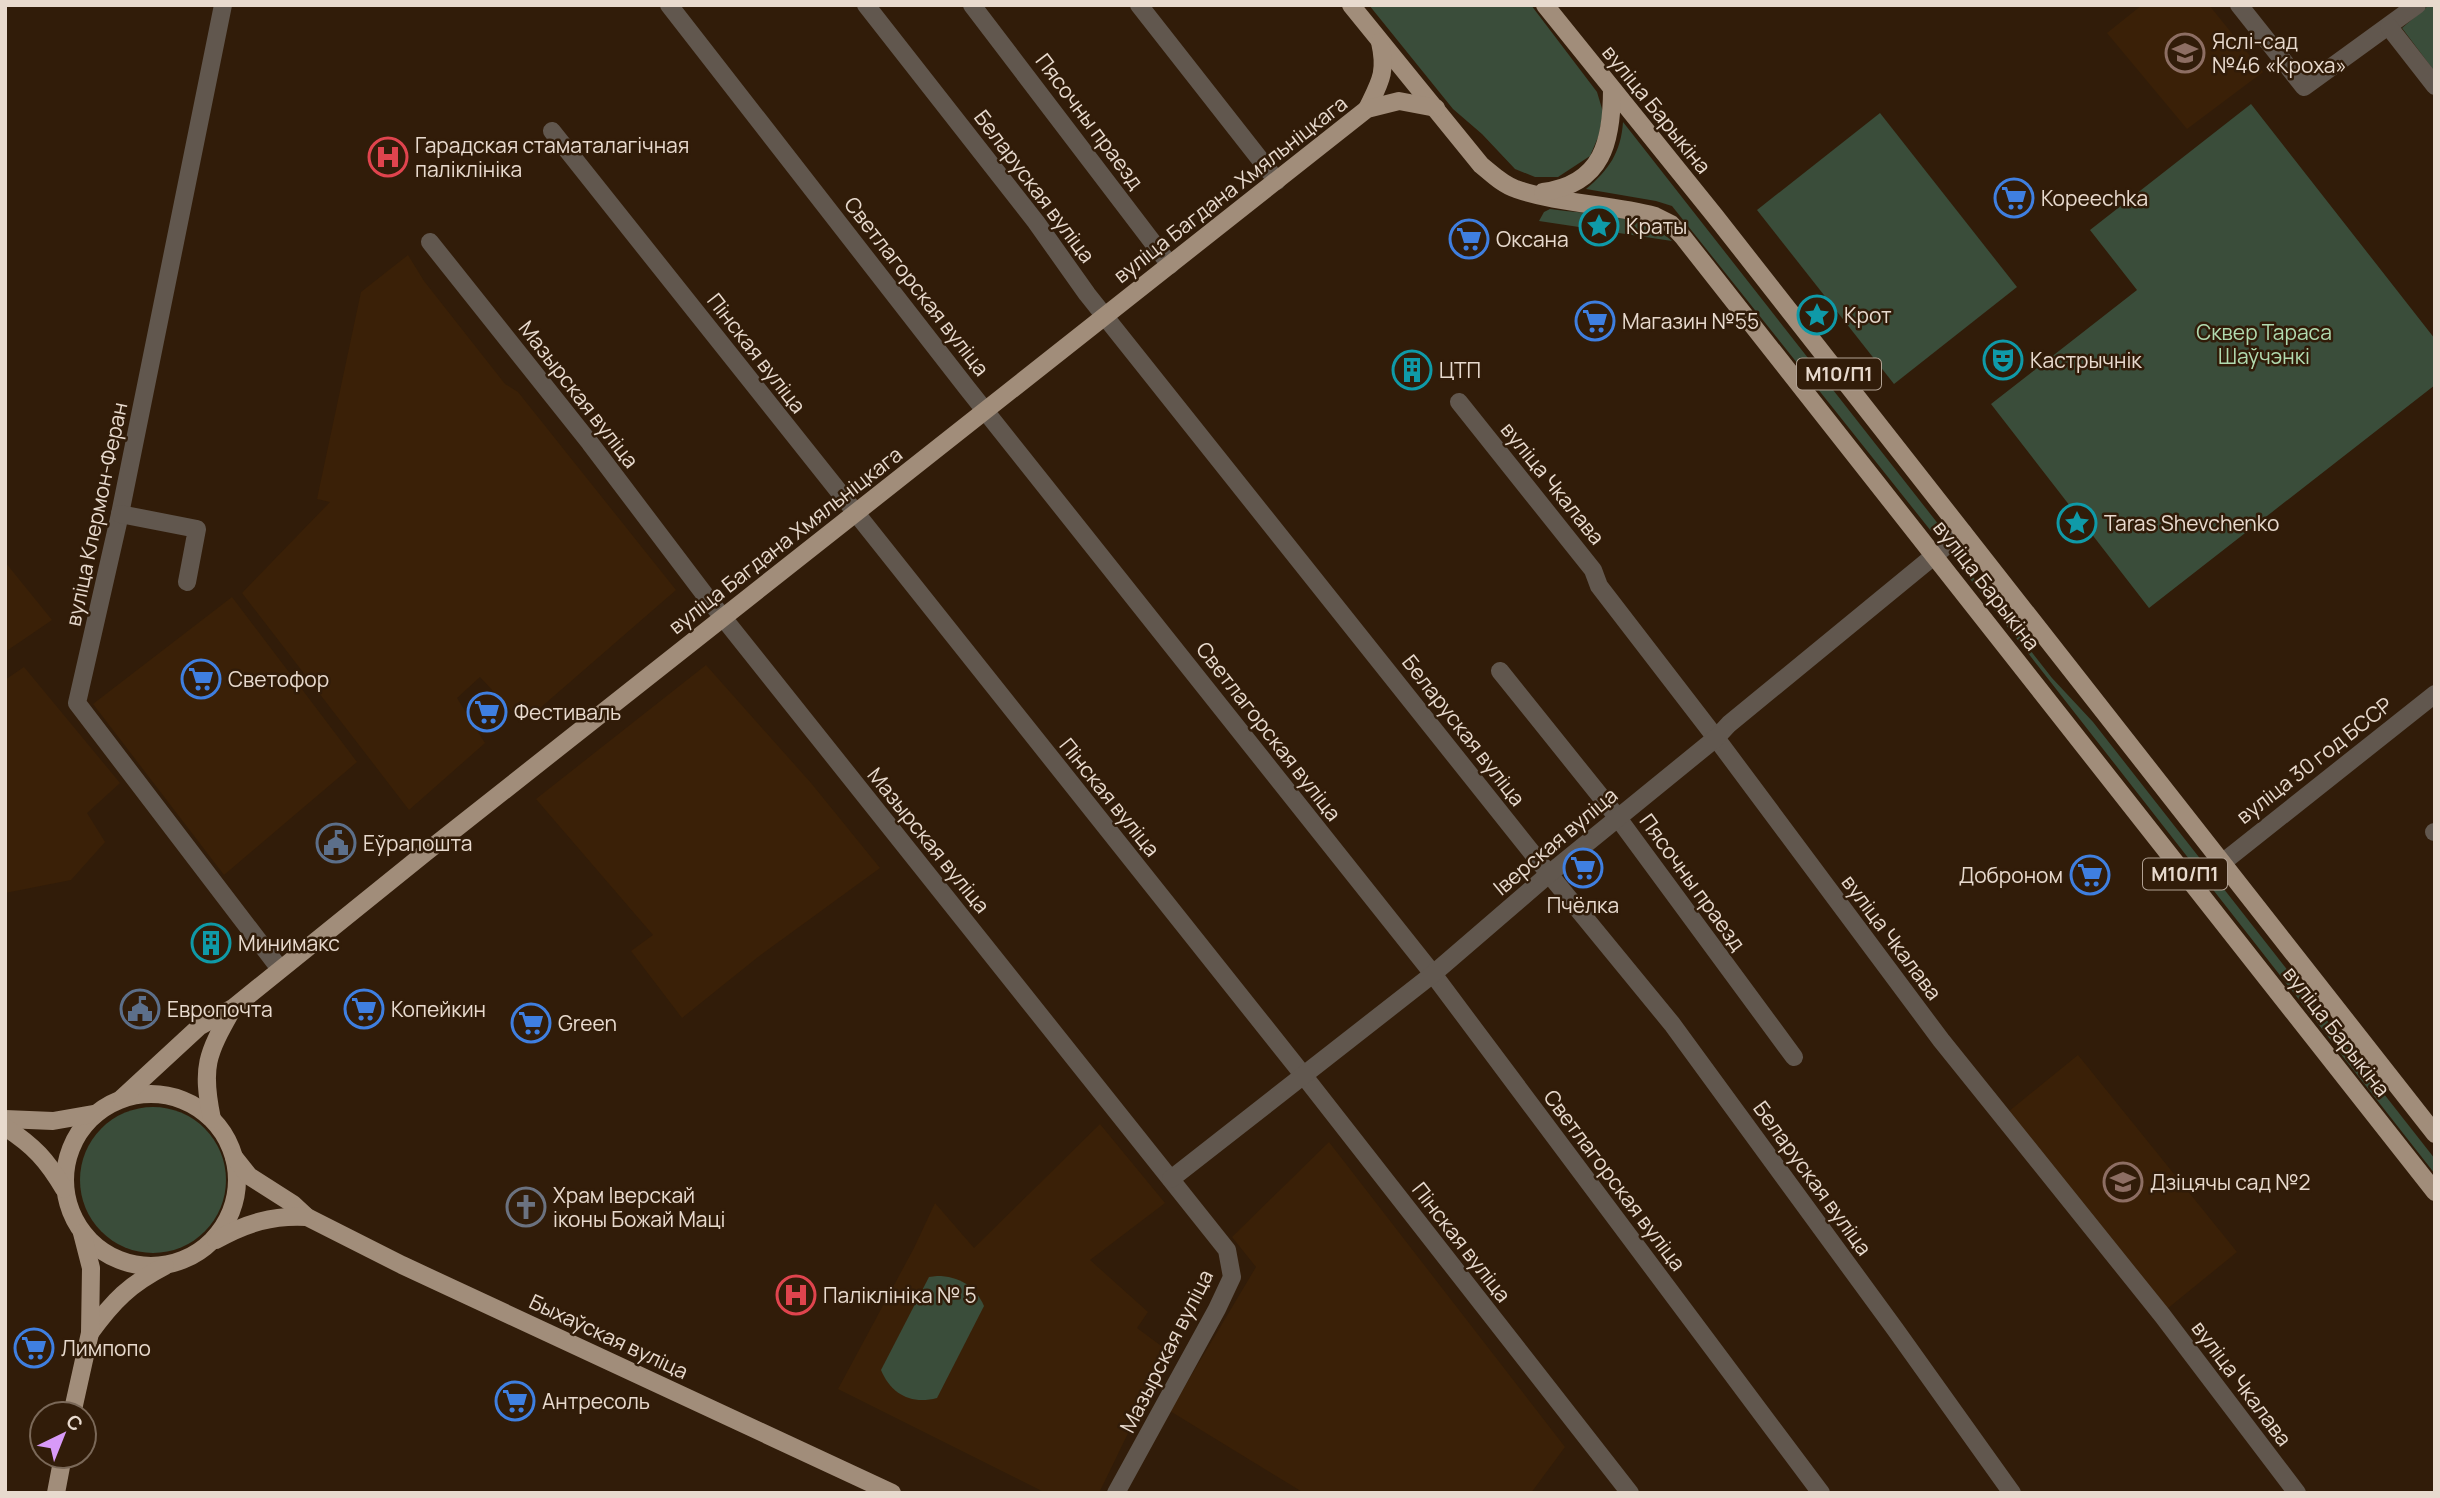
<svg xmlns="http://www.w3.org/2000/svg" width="2440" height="1498" viewBox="0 0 2440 1498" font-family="Manrope,sans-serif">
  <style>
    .built { fill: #3a2007 }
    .green { fill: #3a4d3a }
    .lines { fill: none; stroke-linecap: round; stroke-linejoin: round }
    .minor { stroke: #61574e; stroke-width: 18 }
    .major { stroke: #a18d7a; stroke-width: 18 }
    .labels { text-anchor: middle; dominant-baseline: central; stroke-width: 5; stroke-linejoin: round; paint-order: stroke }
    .shield { fill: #311c09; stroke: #b1a193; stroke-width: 2 }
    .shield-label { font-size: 19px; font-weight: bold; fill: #e8dace }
    .poi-label { font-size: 21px; fill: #e8dace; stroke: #311c09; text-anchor: start }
    .street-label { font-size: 21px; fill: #e8dace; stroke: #311c09 }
    .park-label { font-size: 21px; fill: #b1dbb0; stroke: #311c09 }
  </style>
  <rect width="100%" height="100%" fill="#311c09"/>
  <g class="built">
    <polygon points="2142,5 2209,5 2263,72 2187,129 2107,33"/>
    <polygon points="408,255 424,281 505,384 518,392 676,590 539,709 520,720 480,677 457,698 485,743 409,810 242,593 330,502 317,499 361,292"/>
    <polygon points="5,562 52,620 5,652"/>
    <polygon points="232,597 357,762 224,875 93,704"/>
    <polygon points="706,665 811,783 880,868 758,957 682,1018 631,951 653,935 536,799"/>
    <polygon points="24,667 120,783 87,813 105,842 71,880 5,893 5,680"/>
    <polygon points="2078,1055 2237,1252 2167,1309 2008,1112"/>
    <polygon points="1100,1124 1165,1203 1090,1260 1148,1312 1137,1328 1168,1351 1099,1493 1046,1493 838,1389 914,1248 935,1203 974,1248"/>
    <polygon points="1329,1142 1565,1447 1531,1493 1304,1493 1170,1411 1256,1267 1232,1237"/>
  </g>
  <g class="green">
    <polygon points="1369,5 1531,5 1597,92 1603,112 1599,135 1590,156 1558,177 1535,177 1515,169 1482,134 1453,109"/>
    <polygon points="2429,5 2435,5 2435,72 2402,28"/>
    <polygon points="2251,104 2435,339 2435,385 2149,608 1991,404 2137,290 2090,230"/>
    <polygon points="1880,113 2017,287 1894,384 1757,210"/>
    <path d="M1623,122L1939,525L1940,530L1936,533L1931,531L1672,206L1656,201L1586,189C1609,170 1621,152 1623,122Z"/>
    <path d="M1550,209C1591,215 1641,213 1672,241L1539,221L1544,212Z"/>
    <polygon points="1966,568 2052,678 2093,722 2340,1037 2333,1043 1963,570"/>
    <polygon points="2344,1043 2435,1159 2435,1174 2337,1049"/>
    <circle cx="153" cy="1180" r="73"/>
    <path d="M937,1276C959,1276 975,1286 984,1306L937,1398C911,1405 891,1394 881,1370L929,1277Z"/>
  </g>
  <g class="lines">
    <g class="minor">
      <polyline points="223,5 120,514 77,703 280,969"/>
      <polyline points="669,5 967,388 1433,974 1821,1493"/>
      <polyline points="866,5 1036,222 1087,294 1549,874 1672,1024 1895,1329 2012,1493"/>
      <polyline points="972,5 1170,265"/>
      <polyline points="1139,5 1277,181"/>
      <polyline points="2239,5 2304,87 2417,5"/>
      <polyline points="2389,27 2435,86"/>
      <polyline points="552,131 1304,1076 1630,1493"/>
      <polyline points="430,242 590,443 705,595 1227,1250 1232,1277 1217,1309 1116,1493"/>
      <polyline points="1459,402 1593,570 1599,586 1716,738 1941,1040 2162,1315 2297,1493"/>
      <polyline points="120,514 197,529 187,582"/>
      <polyline points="1500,671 1618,818 1794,1057"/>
      <polyline points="2434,832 2435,832"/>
      <polyline points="2222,863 2435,694"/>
      <polyline points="1171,1179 1433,974 1549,874 1716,738 1729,724 1963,532"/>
    </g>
    <g class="major">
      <path d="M1351,5L1481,165C1492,174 1503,185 1516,189C1559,204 1610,204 1655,216L1671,224L1683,237L2435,1192"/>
      <polyline points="1545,5 1715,216 2435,1134"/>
      <path d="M1367,109C1380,82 1387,73 1380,42"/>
      <path d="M1543,192C1603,184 1612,141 1612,89"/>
      <circle cx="151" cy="1180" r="86"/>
      <polyline points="122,1098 200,1026 233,1008 425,853 1367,109 1399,101 1436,108"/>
      <polyline points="5,1119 53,1121 93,1114"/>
      <path d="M212,1119C201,1067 207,1054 232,1010"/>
      <path d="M5,1127C34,1146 47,1160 64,1189"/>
      <polyline points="234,1157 249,1176 293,1204 307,1217 402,1265 892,1493"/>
      <path d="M216,1240C246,1223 273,1215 307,1217"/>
      <path d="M90,1333C113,1301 130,1284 165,1266"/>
      <polyline points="72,1414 90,1333 91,1268 82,1233"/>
      <polyline points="56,1493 63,1456"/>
    </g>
  </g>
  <defs>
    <symbol id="school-ring" viewBox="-11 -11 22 22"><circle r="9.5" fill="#311c09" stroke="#8d6e63" stroke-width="1.5"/><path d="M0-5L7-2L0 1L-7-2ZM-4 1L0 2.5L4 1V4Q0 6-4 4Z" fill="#8d6e63"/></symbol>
    <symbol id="hospital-ring" viewBox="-11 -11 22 22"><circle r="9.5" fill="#311c09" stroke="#e0444e" stroke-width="1.5"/><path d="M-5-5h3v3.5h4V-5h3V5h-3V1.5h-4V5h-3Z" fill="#e0444e"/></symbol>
    <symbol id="supermarket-ring" viewBox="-11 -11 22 22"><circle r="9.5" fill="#311c09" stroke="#3f7fe0" stroke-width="1.5"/><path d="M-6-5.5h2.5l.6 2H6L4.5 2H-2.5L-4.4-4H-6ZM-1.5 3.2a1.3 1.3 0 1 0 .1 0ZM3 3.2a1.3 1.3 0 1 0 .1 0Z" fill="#3f7fe0"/></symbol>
    <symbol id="sight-ring" viewBox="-11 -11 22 22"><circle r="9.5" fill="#311c09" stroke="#0f9aa8" stroke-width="1.5"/><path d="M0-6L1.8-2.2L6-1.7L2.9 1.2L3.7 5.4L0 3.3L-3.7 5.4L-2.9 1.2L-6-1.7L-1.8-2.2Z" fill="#0f9aa8"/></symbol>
    <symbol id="theatre-ring" viewBox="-11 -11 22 22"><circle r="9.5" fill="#311c09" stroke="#0f9aa8" stroke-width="1.5"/><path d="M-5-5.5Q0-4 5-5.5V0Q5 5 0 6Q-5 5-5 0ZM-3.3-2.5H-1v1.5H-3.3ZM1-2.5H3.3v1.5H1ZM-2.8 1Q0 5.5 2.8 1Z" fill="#0f9aa8"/></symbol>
    <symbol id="building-ring" viewBox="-11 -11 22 22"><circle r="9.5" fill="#311c09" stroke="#0f9aa8" stroke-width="1.5"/><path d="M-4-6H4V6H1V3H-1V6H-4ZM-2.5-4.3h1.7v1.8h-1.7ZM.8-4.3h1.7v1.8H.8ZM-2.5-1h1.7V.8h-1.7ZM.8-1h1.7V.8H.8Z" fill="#0f9aa8"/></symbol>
    <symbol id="civic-ring" viewBox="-11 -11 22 22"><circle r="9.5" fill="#311c09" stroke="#5c6f8a" stroke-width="1.5"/><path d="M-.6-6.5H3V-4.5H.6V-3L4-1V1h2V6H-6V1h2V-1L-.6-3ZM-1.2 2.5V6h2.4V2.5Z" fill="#5c6f8a"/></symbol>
    <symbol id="church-ring" viewBox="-11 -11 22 22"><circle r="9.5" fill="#311c09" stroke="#6b7280" stroke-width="1.5"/><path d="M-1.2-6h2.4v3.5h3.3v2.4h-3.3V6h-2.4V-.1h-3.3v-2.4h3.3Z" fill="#6b7280"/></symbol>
  </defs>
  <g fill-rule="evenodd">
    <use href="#school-ring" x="2163" y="31" width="44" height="44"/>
    <use href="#hospital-ring" x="366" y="135" width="44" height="44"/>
    <use href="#supermarket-ring" x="1992" y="176" width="44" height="44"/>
    <use href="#sight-ring" x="1577" y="204" width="44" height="44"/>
    <use href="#supermarket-ring" x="1447" y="217" width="44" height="44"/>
    <use href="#sight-ring" x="1795" y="293" width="44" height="44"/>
    <use href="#supermarket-ring" x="1573" y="299" width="44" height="44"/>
    <use href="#theatre-ring" x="1981" y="338" width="44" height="44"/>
    <use href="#building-ring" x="1390" y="348" width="44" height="44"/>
    <use href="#sight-ring" x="2055" y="501" width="44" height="44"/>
    <use href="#supermarket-ring" x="179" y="657" width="44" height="44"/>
    <use href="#supermarket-ring" x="465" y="690" width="44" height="44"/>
    <use href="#civic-ring" x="314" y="821" width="44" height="44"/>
    <use href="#supermarket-ring" x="1561" y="846" width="44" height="44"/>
    <use href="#supermarket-ring" x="2068" y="853" width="44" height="44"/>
    <use href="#building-ring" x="189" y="921" width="44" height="44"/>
    <use href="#civic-ring" x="118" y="987" width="44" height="44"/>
    <use href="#supermarket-ring" x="342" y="987" width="44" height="44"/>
    <use href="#supermarket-ring" x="509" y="1001" width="44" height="44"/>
    <use href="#school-ring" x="2101" y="1160" width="44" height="44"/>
    <use href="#church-ring" x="504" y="1185" width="44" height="44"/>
    <use href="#hospital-ring" x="774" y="1273" width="44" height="44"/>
    <use href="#supermarket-ring" x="12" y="1326" width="44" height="44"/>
    <use href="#supermarket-ring" x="493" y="1379" width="44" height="44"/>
  </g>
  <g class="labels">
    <g class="shield">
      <rect x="1797" y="358.5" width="84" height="31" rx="5"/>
      <rect x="2143" y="858.5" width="84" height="31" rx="5"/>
    </g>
    <g class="shield-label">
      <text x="1839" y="374">М10/П1</text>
      <text x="2185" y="874">М10/П1</text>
    </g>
    <g class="poi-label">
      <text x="2212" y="41">Яслі-сад<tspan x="2212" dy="24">№46 «Кроха»</tspan></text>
      <text x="415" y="145">Гарадская стаматалагічная<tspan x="415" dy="24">паліклініка</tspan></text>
      <text x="2041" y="198">Kopeechka</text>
      <text x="1626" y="226">Краты</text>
      <text x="1496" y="239">Оксана</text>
      <text x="1844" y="315">Крот</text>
      <text x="1622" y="321">Магазин №55</text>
      <text x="2030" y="360">Кастрычнік</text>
      <text x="1439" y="370">ЦТП</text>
      <text x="2104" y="523">Taras Shevchenko</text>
      <text x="228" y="679">Светофор</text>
      <text x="514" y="712">Фестиваль</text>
      <text x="363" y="843">Еўрапошта</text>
      <text x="2063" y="875" text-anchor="end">Доброном</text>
      <text x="1583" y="905" text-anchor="middle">Пчёлка</text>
      <text x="238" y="943">Минимакс</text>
      <text x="167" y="1009">Европочта</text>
      <text x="391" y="1009">Копейкин</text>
      <text x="558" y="1023">Green</text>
      <text x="2150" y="1182">Дзіцячы сад №2</text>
      <text x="553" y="1195">Храм Іверскай<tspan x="553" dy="24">іконы Божай Маці</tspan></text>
      <text x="823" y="1295">Паліклініка № 5</text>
      <text x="61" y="1348">Лимпопо</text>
      <text x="542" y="1401">Антресоль</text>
    </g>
    <g class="street-label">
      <text transform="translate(1657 109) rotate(51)">вуліца Барыкіна</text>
      <text transform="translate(1090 121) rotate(53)">Пясочны праезд</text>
      <text transform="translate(1035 186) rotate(53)">Беларуская вуліца</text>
      <text transform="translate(1230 189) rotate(-38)">вуліца Багдана Хмяльніцкага</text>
      <text transform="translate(917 286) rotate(52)">Светлагорская вуліца</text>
      <text transform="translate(757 353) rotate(52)">Пінская вуліца</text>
      <text transform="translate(579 394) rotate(52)">Мазырская вуліца</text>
      <text transform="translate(1553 483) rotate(51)">вуліца Чкалава</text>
      <text transform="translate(96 514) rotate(-78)">вуліца Клермон-Феран</text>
      <text transform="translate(785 540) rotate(-38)">вуліца Багдана Хмяльніцкага</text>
      <text transform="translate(1987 585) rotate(52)">вуліца Барыкіна</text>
      <text transform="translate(1464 730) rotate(52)">Беларуская вуліца</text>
      <text transform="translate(1269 731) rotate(52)">Светлагорская вуліца</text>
      <text transform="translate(2314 760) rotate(-38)">вуліца 30 год БССР</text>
      <text transform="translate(1110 797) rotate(51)">Пінская вуліца</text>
      <text transform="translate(929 840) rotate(51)">Мазырская вуліца</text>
      <text transform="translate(1555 841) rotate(-40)">Іверская вуліца</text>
      <text transform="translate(1693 882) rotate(54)">Пясочны праезд</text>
      <text transform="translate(1892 937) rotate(53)">вуліца Чкалава</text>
      <text transform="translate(2337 1031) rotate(52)">вуліца Барыкіна</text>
      <text transform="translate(1813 1178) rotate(54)">Беларуская вуліца</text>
      <text transform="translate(1615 1180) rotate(53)">Светлагорская вуліца</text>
      <text transform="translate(1462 1242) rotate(52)">Пінская вуліца</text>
      <text transform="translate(609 1336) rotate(25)">Быхаўская вуліца</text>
      <text transform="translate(1166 1351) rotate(-63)">Мазырская вуліца</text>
      <text transform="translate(2242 1383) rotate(53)">вуліца Чкалава</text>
    </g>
    <g class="park-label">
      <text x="2264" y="332">Сквер Тараса<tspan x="2264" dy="24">Шаўчэнкі</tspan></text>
    </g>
  </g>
  <rect width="2440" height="1498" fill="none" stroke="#e8dace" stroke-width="14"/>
  <g transform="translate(63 1435) rotate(43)"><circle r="33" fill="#311c09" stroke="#7a6858" stroke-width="2"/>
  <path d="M0-5L12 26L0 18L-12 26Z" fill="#d89af8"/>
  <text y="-10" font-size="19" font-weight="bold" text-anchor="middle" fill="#e8dace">С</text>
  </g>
</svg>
